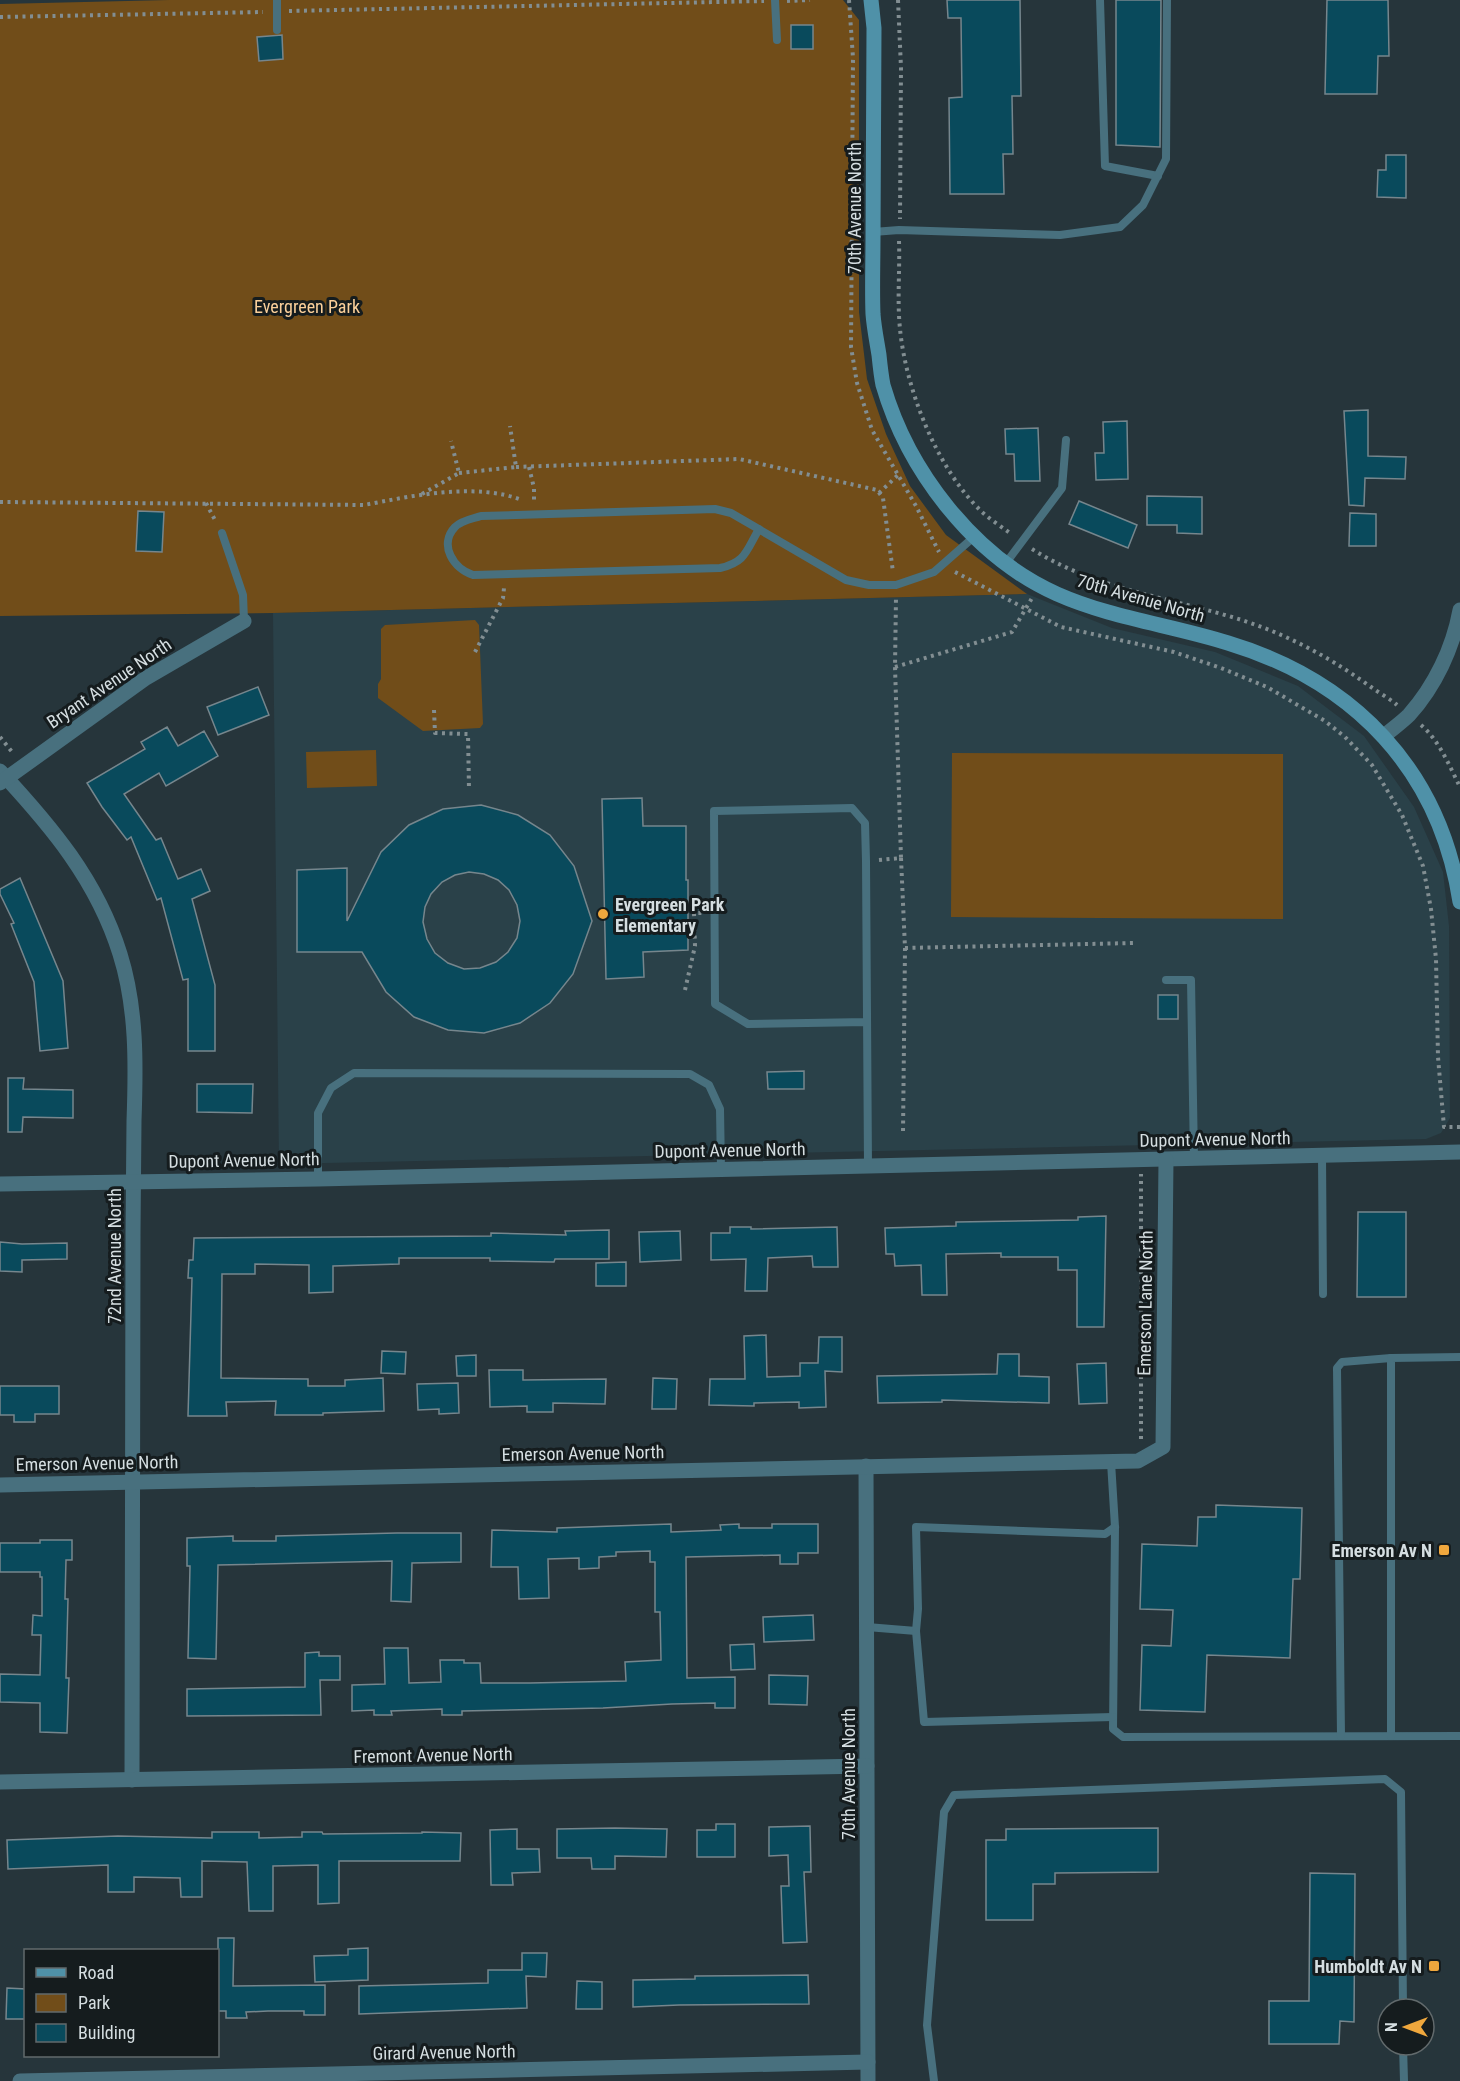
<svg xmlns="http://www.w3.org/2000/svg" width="1460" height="2081" viewBox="0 0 1460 2081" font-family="'Roboto Condensed',sans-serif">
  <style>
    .built { fill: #2a4149 }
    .green { fill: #714d19 }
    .building { fill: #094a5c; stroke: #76868d; stroke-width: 1.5; fill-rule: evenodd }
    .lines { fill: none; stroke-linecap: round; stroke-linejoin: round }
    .path { stroke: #828e92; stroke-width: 4; stroke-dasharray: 3 4.5; stroke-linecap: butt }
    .lane { stroke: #48707e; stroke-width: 8 }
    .street { stroke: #48707e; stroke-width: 15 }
    .secondary { stroke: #4f91a8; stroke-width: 15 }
    .poi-dot { fill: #efa73d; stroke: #151c1e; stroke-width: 2 }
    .labels { text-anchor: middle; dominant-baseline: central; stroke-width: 6; stroke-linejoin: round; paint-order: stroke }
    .street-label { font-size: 18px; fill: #d5dee1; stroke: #151c1e }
    .park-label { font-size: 18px; fill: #fbd09a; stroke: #151c1e }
    .poi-label { font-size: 18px; font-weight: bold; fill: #d5dee1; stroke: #151c1e; text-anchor: end }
  </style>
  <rect width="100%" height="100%" fill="#26353b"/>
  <polygon class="built" points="1027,594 1112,628 1215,652 1298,686 1364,736 1414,807 1443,872 1449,926 1450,1118 1441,1133 1426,1139 279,1164 273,613"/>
  <g class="green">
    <polygon points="169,0 843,0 859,20 859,312 867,379 886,434 910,486 946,535 1027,594 273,613 0,616 0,4"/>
    <polygon points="475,620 479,625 483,724 480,728 423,731 378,698 378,684 381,679 381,629 385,625"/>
    <polygon points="376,750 377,786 307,788 306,752"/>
    <polygon points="952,753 1283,754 1283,919 951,917"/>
  </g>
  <g class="building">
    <polygon points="947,0 1020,0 1021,96 1012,96 1013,154 1003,154 1004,194 950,194 949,98 962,97 961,18 948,18"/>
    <polygon points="1116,0 1161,0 1160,147 1116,145"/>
    <polygon points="1327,0 1388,0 1389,56 1378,56 1377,94 1325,94"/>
    <rect x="791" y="25" width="22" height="24"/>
    <polygon points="282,35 283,59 259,61 257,37"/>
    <polygon points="1386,155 1406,155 1406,198 1377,197 1378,170 1386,170"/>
    <polygon points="1368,410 1368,456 1406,457 1405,479 1365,478 1364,506 1349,505 1344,411"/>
    <polygon points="1127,421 1128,479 1096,480 1095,453 1104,453 1103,422"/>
    <polygon points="1038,428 1040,481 1015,481 1014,454 1006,454 1005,429"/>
    <polygon points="1147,496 1202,497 1202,534 1177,533 1177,525 1147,525"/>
    <polygon points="1079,501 1137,525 1128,548 1069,524"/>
    <polygon points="138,511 164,512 162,552 136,551"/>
    <polygon points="1350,513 1376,514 1376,546 1349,546"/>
    <polygon points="258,687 269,715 218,735 207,707"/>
    <polygon points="167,727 178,746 204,731 218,756 166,786 159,773 124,794 156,840 161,838 178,879 201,869 210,891 192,899 215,985 215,1051 188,1051 188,979 183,980 161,898 157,900 131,837 127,840 102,807 87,783 145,749 141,742"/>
    <polygon points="642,798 643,826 686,826 686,880 688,880 688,950 643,952 644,977 606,979 602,799"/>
    <path d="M481,805L518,815L550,835L574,866L592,921L573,974L550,1003L520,1023L484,1033L448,1030L414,1017L386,992L362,952H297V870L347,868V921L381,852L409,825L443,809ZM469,872L484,874L498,880L509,890L517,905L520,921L517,938L508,952L496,962L480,968L464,969L448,963L435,953L427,939L423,922L425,907L431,894L442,882L455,875Z"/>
    <polygon points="20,878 63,981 68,1048 40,1051 34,982 11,924 14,923 0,894 0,889"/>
    <rect x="1158" y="995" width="20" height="24"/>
    <polygon points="804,1071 804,1089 768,1089 767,1072"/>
    <polygon points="8,1078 24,1078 23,1089 73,1090 73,1118 23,1117 22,1132 8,1132"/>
    <polygon points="197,1084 253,1084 252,1113 197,1112"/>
    <polygon points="1358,1212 1406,1212 1406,1297 1357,1297"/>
    <polygon points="1106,1216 1104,1327 1077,1327 1077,1270 1058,1270 1058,1257 1001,1257 1001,1253 946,1254 947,1295 922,1295 921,1265 895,1266 894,1254 886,1254 885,1228 956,1226 956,1222 1078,1220 1078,1217"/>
    <polygon points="730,1227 751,1227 751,1229 837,1227 838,1267 813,1267 812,1256 768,1258 767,1291 745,1291 746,1259 711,1260 711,1233 730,1233"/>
    <polygon points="609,1230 609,1259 555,1259 554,1262 490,1261 490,1258 399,1258 399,1264 333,1266 333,1292 309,1293 309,1265 255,1264 255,1274 222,1274 221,1378 308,1379 308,1386 345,1386 345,1380 383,1378 384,1411 323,1413 323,1415 275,1415 276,1401 226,1402 227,1416 188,1416 192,1278 188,1278 189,1260 193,1260 194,1238 491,1236 491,1233 566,1235 565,1231"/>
    <polygon points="680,1231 681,1260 640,1262 639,1232"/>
    <polygon points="0,1242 22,1244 67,1243 67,1259 22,1260 22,1272 0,1271"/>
    <polygon points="626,1262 626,1286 596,1286 596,1263"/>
    <polygon points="766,1335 767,1377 800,1376 800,1363 818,1363 819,1337 842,1337 842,1372 825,1371 826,1407 799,1408 799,1402 754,1403 754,1406 709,1405 710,1379 745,1379 744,1336"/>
    <polygon points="382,1351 406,1352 405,1374 381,1373"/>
    <polygon points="998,1354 1019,1354 1019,1376 1049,1377 1049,1403 942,1400 942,1402 878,1403 877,1376 997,1374"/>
    <polygon points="476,1355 476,1376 457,1376 456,1356"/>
    <polygon points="1106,1363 1107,1403 1079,1404 1077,1364"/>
    <polygon points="489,1370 523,1370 523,1380 606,1379 605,1404 553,1403 553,1412 527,1412 527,1406 490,1407"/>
    <polygon points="653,1378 677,1379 676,1409 652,1409"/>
    <polygon points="458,1383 459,1413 439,1414 439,1409 418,1410 417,1384"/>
    <polygon points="0,1386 59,1386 59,1414 35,1414 35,1422 14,1422 14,1415 0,1415"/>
    <polygon points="1216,1505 1302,1508 1300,1579 1293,1579 1290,1658 1207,1655 1205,1712 1140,1710 1142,1645 1171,1646 1173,1610 1140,1609 1142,1544 1197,1546 1198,1517 1216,1517"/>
    <polygon points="671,1524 671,1532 721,1530 720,1525 739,1524 739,1528 772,1528 772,1524 818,1524 818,1553 798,1553 798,1564 780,1564 780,1555 686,1557 687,1678 735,1677 735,1708 715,1708 715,1703 672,1704 603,1708 462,1711 462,1715 442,1715 442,1709 391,1711 392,1715 374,1715 374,1710 352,1711 352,1685 385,1684 384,1648 408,1648 409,1683 441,1682 440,1660 464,1660 464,1663 480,1663 481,1683 530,1683 626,1681 625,1662 661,1660 660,1612 655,1612 655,1562 650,1562 650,1551 616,1552 616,1556 599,1557 599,1568 579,1569 579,1558 548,1559 549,1598 519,1599 518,1567 491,1567 492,1530 557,1532 557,1528"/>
    <polygon points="397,1533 461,1533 461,1562 412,1563 411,1602 391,1601 392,1561 218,1565 216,1659 188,1658 190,1566 187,1566 187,1538 233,1536 233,1541 276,1541 276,1536"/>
    <polygon points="40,1540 72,1540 72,1560 66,1560 65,1599 68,1599 66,1678 69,1678 67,1733 40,1732 40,1703 0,1702 0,1674 40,1675 41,1635 32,1635 33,1615 42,1616 42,1577 40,1577 40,1572 0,1572 0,1543 40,1543"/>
    <polygon points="813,1615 814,1640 764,1642 763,1617"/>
    <polygon points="754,1644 755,1669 731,1670 730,1645"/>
    <polygon points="319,1652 319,1656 340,1656 340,1680 320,1680 321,1715 187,1716 187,1689 305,1687 305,1653"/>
    <polygon points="769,1675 808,1676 807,1705 769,1704"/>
    <polygon points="716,1824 735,1824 735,1857 697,1857 697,1830 716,1830"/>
    <polygon points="810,1826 811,1872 804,1872 807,1942 783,1943 781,1886 789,1886 788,1855 769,1856 769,1827"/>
    <polygon points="615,1828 667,1829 666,1857 615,1856 615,1869 592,1869 591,1858 557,1858 557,1829"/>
    <polygon points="1158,1828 1158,1872 1055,1873 1055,1884 1033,1884 1033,1920 986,1920 986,1840 1006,1840 1006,1829"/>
    <polygon points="517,1829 517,1849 539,1849 540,1872 512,1873 513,1885 491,1885 490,1830"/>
    <polygon points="212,1832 259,1832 259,1838 302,1837 302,1832 322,1832 323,1834 422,1833 422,1832 461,1833 460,1861 339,1861 339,1903 318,1904 318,1865 273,1866 273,1911 249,1911 247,1862 202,1861 202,1897 181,1897 180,1878 134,1877 134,1892 108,1892 108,1865 8,1869 7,1840 118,1836 212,1838"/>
    <polygon points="1310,1873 1355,1874 1354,2022 1340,2021 1339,2044 1269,2044 1269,2001 1309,2001"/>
    <polygon points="218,1938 234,1938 233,1986 325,1985 325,2015 304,2015 304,2011 268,2011 246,2012 247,2018 226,2018 226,2011 218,2011"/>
    <polygon points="368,1948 368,1980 315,1982 314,1956 348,1955 348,1949"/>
    <polygon points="522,1953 547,1953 546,1977 526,1976 527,2008 359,2014 359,1986 488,1983 488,1970 522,1970"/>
    <polygon points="808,1975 809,2004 679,2005 633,2007 633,1980 695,1979 695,1976"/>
    <polygon points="577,1981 602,1982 602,2009 576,2009"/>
    <polygon points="7,1988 26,1989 26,2019 6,2019"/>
  </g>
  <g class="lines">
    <g class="path">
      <polyline points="849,0 853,58 851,347 857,383 872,430 916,506 939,552"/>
      <polyline points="898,0 901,68 900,219"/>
      <polyline points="787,1 810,0"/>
      <polyline points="289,11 764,1"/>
      <polyline points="0,17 263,12"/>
      <path d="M899,241C900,270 897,300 900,329C906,390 937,469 982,512C991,520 1002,527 1011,534"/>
      <polyline points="516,467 739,459 877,490 883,498 893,572"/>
      <polyline points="529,467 534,488 534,502"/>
      <polyline points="459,473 516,467 510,426"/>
      <polyline points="879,493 898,475"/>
      <polyline points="422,494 459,473 451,441"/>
      <path d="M0,502L364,505C412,496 475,482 522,500"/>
      <polyline points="206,503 216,522"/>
      <path d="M1032,549C1090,586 1159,596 1225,615C1279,630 1325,654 1371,687C1379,693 1389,698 1397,705"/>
      <polyline points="955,572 1061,627 1174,652 1221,668 1267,687 1325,721 1345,737 1372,765 1402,815 1423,866 1431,909 1436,959 1438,1057 1444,1127 1460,1127"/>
      <polyline points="475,652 503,598 504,588"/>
      <polyline points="895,667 1012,632 1032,598"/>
      <polyline points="434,710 435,733 468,734 469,789"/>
      <path d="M1421,725C1439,740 1450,767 1460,787"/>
      <polyline points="0,737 13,753"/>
      <polyline points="901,858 905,948 903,1133"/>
      <polyline points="879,860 901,858 895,667 896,597"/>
      <polyline points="905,948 1133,943"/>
      <polyline points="685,990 695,946 694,913 703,913"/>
      <polyline points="1141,1142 1141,1128"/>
      <polyline points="1141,1439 1141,1174"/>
    </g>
    <g class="lane">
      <polyline points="277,0 277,30"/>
      <polyline points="775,0 777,40"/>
      <polyline points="1100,0 1105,166 1158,176"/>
      <polyline points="873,232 899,230 1060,235 1120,227 1143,205 1166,159 1167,0"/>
      <path d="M759,529C746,551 746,562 720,568L473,575C454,569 438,545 455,527C462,520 472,519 481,516L715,509L731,513L846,580L869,585H896L934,572L975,536"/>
      <polyline points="222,533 243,595 244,621"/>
      <polyline points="1006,563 1062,488 1066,440"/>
      <polyline points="1166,980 1191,980 1194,1159"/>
      <polyline points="867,1022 748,1024 715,1004 714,811 852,808 865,823 866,861 868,1166"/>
      <polyline points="1322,1155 1323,1294"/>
      <polyline points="318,1179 318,1113 331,1088 354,1073 690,1074 709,1085 720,1109 721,1170"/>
      <polyline points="1111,1462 1115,1527 1113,1729 1123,1737 1460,1736"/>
      <polyline points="867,1627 916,1631"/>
      <polyline points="1113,1717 924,1722 916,1631 918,1609 916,1527 1105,1534 1115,1527"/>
      <polyline points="1341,1736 1337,1368 1342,1362 1391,1358"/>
      <polyline points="1391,1736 1391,1358 1460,1357"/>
      <polyline points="1403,2045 1404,2081"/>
      <polyline points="934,2081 927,2025 944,1812 954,1795 1385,1779 1401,1792 1403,2009"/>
    </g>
    <g class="street">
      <path d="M1384,736C1392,729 1401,723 1409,715C1435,686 1453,648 1460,610"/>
      <path d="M0,771C51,826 97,880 120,954C137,1008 136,1065 134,1121C134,1158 133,1195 133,1232C133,1415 132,1598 132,1780"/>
      <polyline points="0,783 146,678 244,621"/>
      <polyline points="0,1184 318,1179 1460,1152"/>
      <polyline points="866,1466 868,2081"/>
      <polyline points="0,1485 1138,1461 1163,1447 1166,1160"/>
      <polyline points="0,1782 867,1766"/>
      <polyline points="20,2081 868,2062"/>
    </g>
    <path class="secondary" d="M871,0L874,28C874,98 873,167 873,237C873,262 872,289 873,314C874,328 877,342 879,355C880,365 881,375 883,385C908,471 974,557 1057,594C1111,618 1171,625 1228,643C1354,681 1440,770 1460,902"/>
  </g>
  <g class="poi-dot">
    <circle cx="603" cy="914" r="6"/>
    <rect x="1438" y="1544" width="12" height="12" rx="3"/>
    <rect x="1428" y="1960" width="12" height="12" rx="3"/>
  </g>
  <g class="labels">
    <g class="street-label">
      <text transform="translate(854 208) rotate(-90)">70th Avenue North</text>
      <text transform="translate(1141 598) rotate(16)">70th Avenue North</text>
      <text transform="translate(109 683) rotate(-34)">Bryant Avenue North</text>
      <text transform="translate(1215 1139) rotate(-1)">Dupont Avenue North</text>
      <text transform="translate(730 1150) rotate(-1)">Dupont Avenue North</text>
      <text transform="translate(244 1160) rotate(-1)">Dupont Avenue North</text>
      <text transform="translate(114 1256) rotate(-90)">72nd Avenue North</text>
      <text transform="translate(1145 1303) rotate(-89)">Emerson Lane North</text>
      <text transform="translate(583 1453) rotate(-1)">Emerson Avenue North</text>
      <text transform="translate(97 1463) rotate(-1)">Emerson Avenue North</text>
      <text transform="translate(433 1755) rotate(-1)">Fremont Avenue North</text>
      <text transform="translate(848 1774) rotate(-90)">70th Avenue North</text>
      <text transform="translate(444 2052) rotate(-1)">Girard Avenue North</text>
    </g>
    <g class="park-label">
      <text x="307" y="306">Evergreen Park</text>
    </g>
    <g class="poi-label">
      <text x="615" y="904" text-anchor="start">Evergreen Park<tspan x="615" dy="21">Elementary</tspan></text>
      <text x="1432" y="1550">Emerson Av N</text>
      <text x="1422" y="1966">Humboldt Av N</text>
    </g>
  </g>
  <rect x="24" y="1949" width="195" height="108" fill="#151c1e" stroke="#626a6c" stroke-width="1.5"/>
  <rect x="36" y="1968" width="30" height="9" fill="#4f91a8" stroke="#626a6c" stroke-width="1.5"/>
  <text x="78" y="1979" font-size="18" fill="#d5dee1">Road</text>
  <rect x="36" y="1994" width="30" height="18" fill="#714d19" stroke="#626a6c" stroke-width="1.5"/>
  <text x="78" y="2009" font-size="18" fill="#d5dee1">Park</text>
  <rect x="36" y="2024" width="30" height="18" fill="#094a5c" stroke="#626a6c" stroke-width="1.5"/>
  <text x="78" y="2039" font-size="18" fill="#d5dee1">Building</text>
  <g transform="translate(1406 2027) rotate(270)"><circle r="28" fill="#151c1e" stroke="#626a6c" stroke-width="1.5"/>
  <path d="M0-4.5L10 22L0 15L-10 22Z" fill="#efa73d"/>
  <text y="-9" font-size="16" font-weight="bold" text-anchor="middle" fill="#d5dee1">N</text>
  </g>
</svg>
